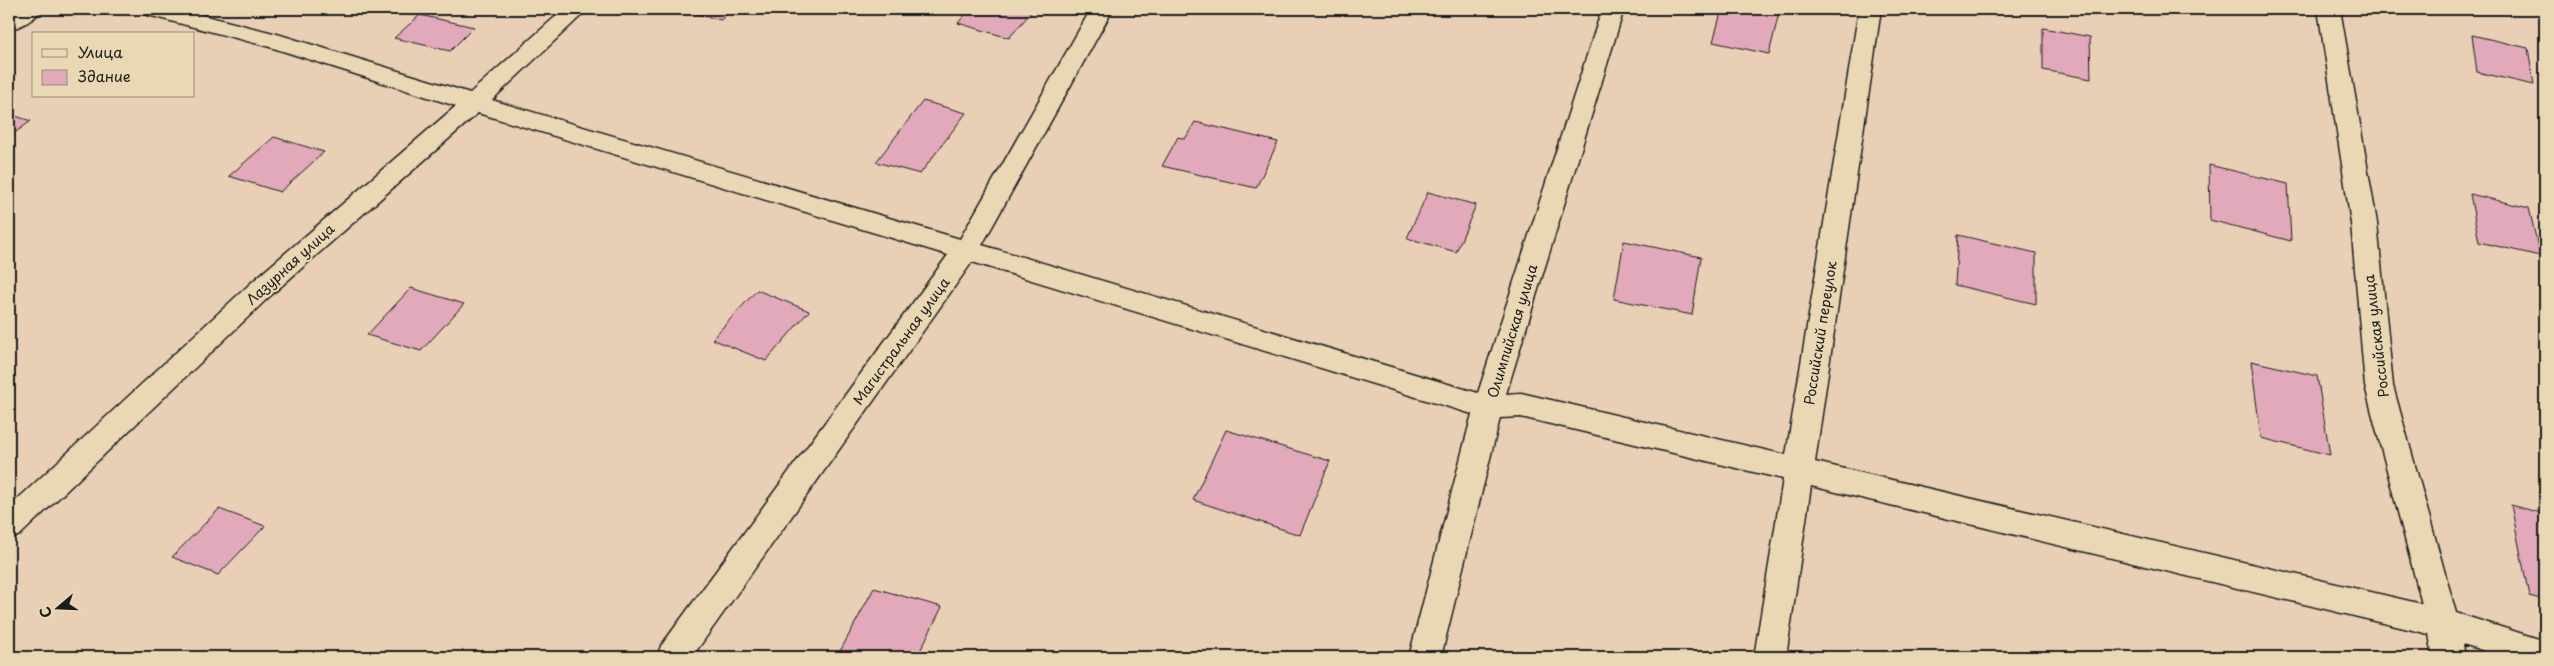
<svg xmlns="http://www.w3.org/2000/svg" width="2554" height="666" viewBox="0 0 2554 666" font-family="'Playpen Sans',sans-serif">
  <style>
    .building { fill: #e2a9ba; stroke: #1c1c1c }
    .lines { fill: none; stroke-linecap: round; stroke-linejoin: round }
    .minor-casing { stroke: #1c1c1c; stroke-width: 3 }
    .minor { fill: #ead8b5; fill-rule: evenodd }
    .labels { text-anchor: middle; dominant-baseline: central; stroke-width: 4; stroke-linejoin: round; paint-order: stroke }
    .street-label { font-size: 14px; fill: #1c1c1c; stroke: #ead8b5 }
  </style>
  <rect width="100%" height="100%" fill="#e8cfb6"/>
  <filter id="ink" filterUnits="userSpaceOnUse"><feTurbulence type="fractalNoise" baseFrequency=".02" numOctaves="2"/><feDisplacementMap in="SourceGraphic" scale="10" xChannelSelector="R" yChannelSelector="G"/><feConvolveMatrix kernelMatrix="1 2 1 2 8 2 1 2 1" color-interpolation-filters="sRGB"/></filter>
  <g filter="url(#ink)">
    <g class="building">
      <polygon points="676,9 731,9 721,20"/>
      <polygon points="970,9 1028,9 1033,10 1009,38 958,23"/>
      <polygon points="1722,9 1780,9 1769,54 1713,42"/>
      <polygon points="420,15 474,27 450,51 394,38"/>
      <polygon points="2043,28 2090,37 2091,79 2043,70"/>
      <polygon points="2472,35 2528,48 2534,85 2477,72"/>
      <polygon points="923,101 966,113 920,174 876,162"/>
      <polygon points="9,114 31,121 9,137"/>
      <polygon points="1195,122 1278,142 1256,188 1162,166 1178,137 1185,139"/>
      <polygon points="274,137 324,152 280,192 229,176"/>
      <polygon points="2209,165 2288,184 2291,241 2210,220"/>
      <polygon points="1428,192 1476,205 1456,252 1407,238"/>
      <polygon points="2470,194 2529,208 2540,256 2479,242"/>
      <polygon points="1958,235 2036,253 2036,304 1955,285"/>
      <polygon points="1624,241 1701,257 1692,315 1614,299"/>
      <polygon points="411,288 464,304 421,351 367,335"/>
      <polygon points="757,290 809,311 766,361 712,339"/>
      <polygon points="2251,361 2317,376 2330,455 2261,438"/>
      <polygon points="1226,430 1330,461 1300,535 1193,500"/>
      <polygon points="2511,505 2545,514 2545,600 2529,596"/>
      <polygon points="219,509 265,526 218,575 172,557"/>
      <polygon points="874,588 942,607 917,657 837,657"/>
    </g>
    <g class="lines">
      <defs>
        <g id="minor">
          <path d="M15,9H42C36,19 20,27 9,30V13Z"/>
          <polygon points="141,9 179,9 277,34 470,93 564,9 588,9 492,100 960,239 1091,9 1113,9 982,245 1478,393 1602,9 1624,9 1506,394 1521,393 1786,455 1859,9 1881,9 1815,462 2422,604 2365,386 2351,223 2318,9 2340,9 2377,223 2393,386 2456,613 2545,641 2545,657 2503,657 2463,644 2465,657 2433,657 2429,634 1811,486 1786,657 1754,657 1783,479 1521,417 1500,418 1441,657 1409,657 1472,414 972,262 692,657 657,657 661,646 948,255 478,113 270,296 20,535 9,539 9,507 252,282 456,106 270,47 144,14"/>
        </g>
      </defs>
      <use href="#minor" class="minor-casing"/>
      <use href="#minor" class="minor"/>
    </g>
  </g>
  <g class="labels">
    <g class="street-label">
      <text transform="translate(290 264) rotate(-42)">Лазурная улица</text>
      <text transform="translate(1512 331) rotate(-73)">Олимпийская улица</text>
      <text transform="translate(1820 333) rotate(-81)">Российский переулок</text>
      <text transform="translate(2376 336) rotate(-97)">Российская улица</text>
      <text transform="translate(901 341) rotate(-54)">Магистральная улица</text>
    </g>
  </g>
  <rect width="2554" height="666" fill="none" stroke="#ead8b5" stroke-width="30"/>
  <rect x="15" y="15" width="2524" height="636" fill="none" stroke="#1c1c1c" stroke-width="2" filter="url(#ink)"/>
  <rect x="32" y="32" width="162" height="65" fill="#ead8b5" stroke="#988d78"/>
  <rect x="42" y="49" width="25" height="8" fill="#ead8b5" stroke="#988d78"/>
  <text x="78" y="58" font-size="15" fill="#1c1c1c">Улица</text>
  <rect x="42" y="70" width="25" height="15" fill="#e2a9ba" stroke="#988d78"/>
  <text x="78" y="82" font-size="15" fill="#1c1c1c">Здание</text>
  <g transform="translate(58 608) rotate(251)" stroke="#ead8b5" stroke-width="4" paint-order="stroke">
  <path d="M0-4L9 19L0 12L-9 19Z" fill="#1c1c1c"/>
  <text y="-8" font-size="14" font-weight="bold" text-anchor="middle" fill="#1c1c1c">С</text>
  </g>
</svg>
